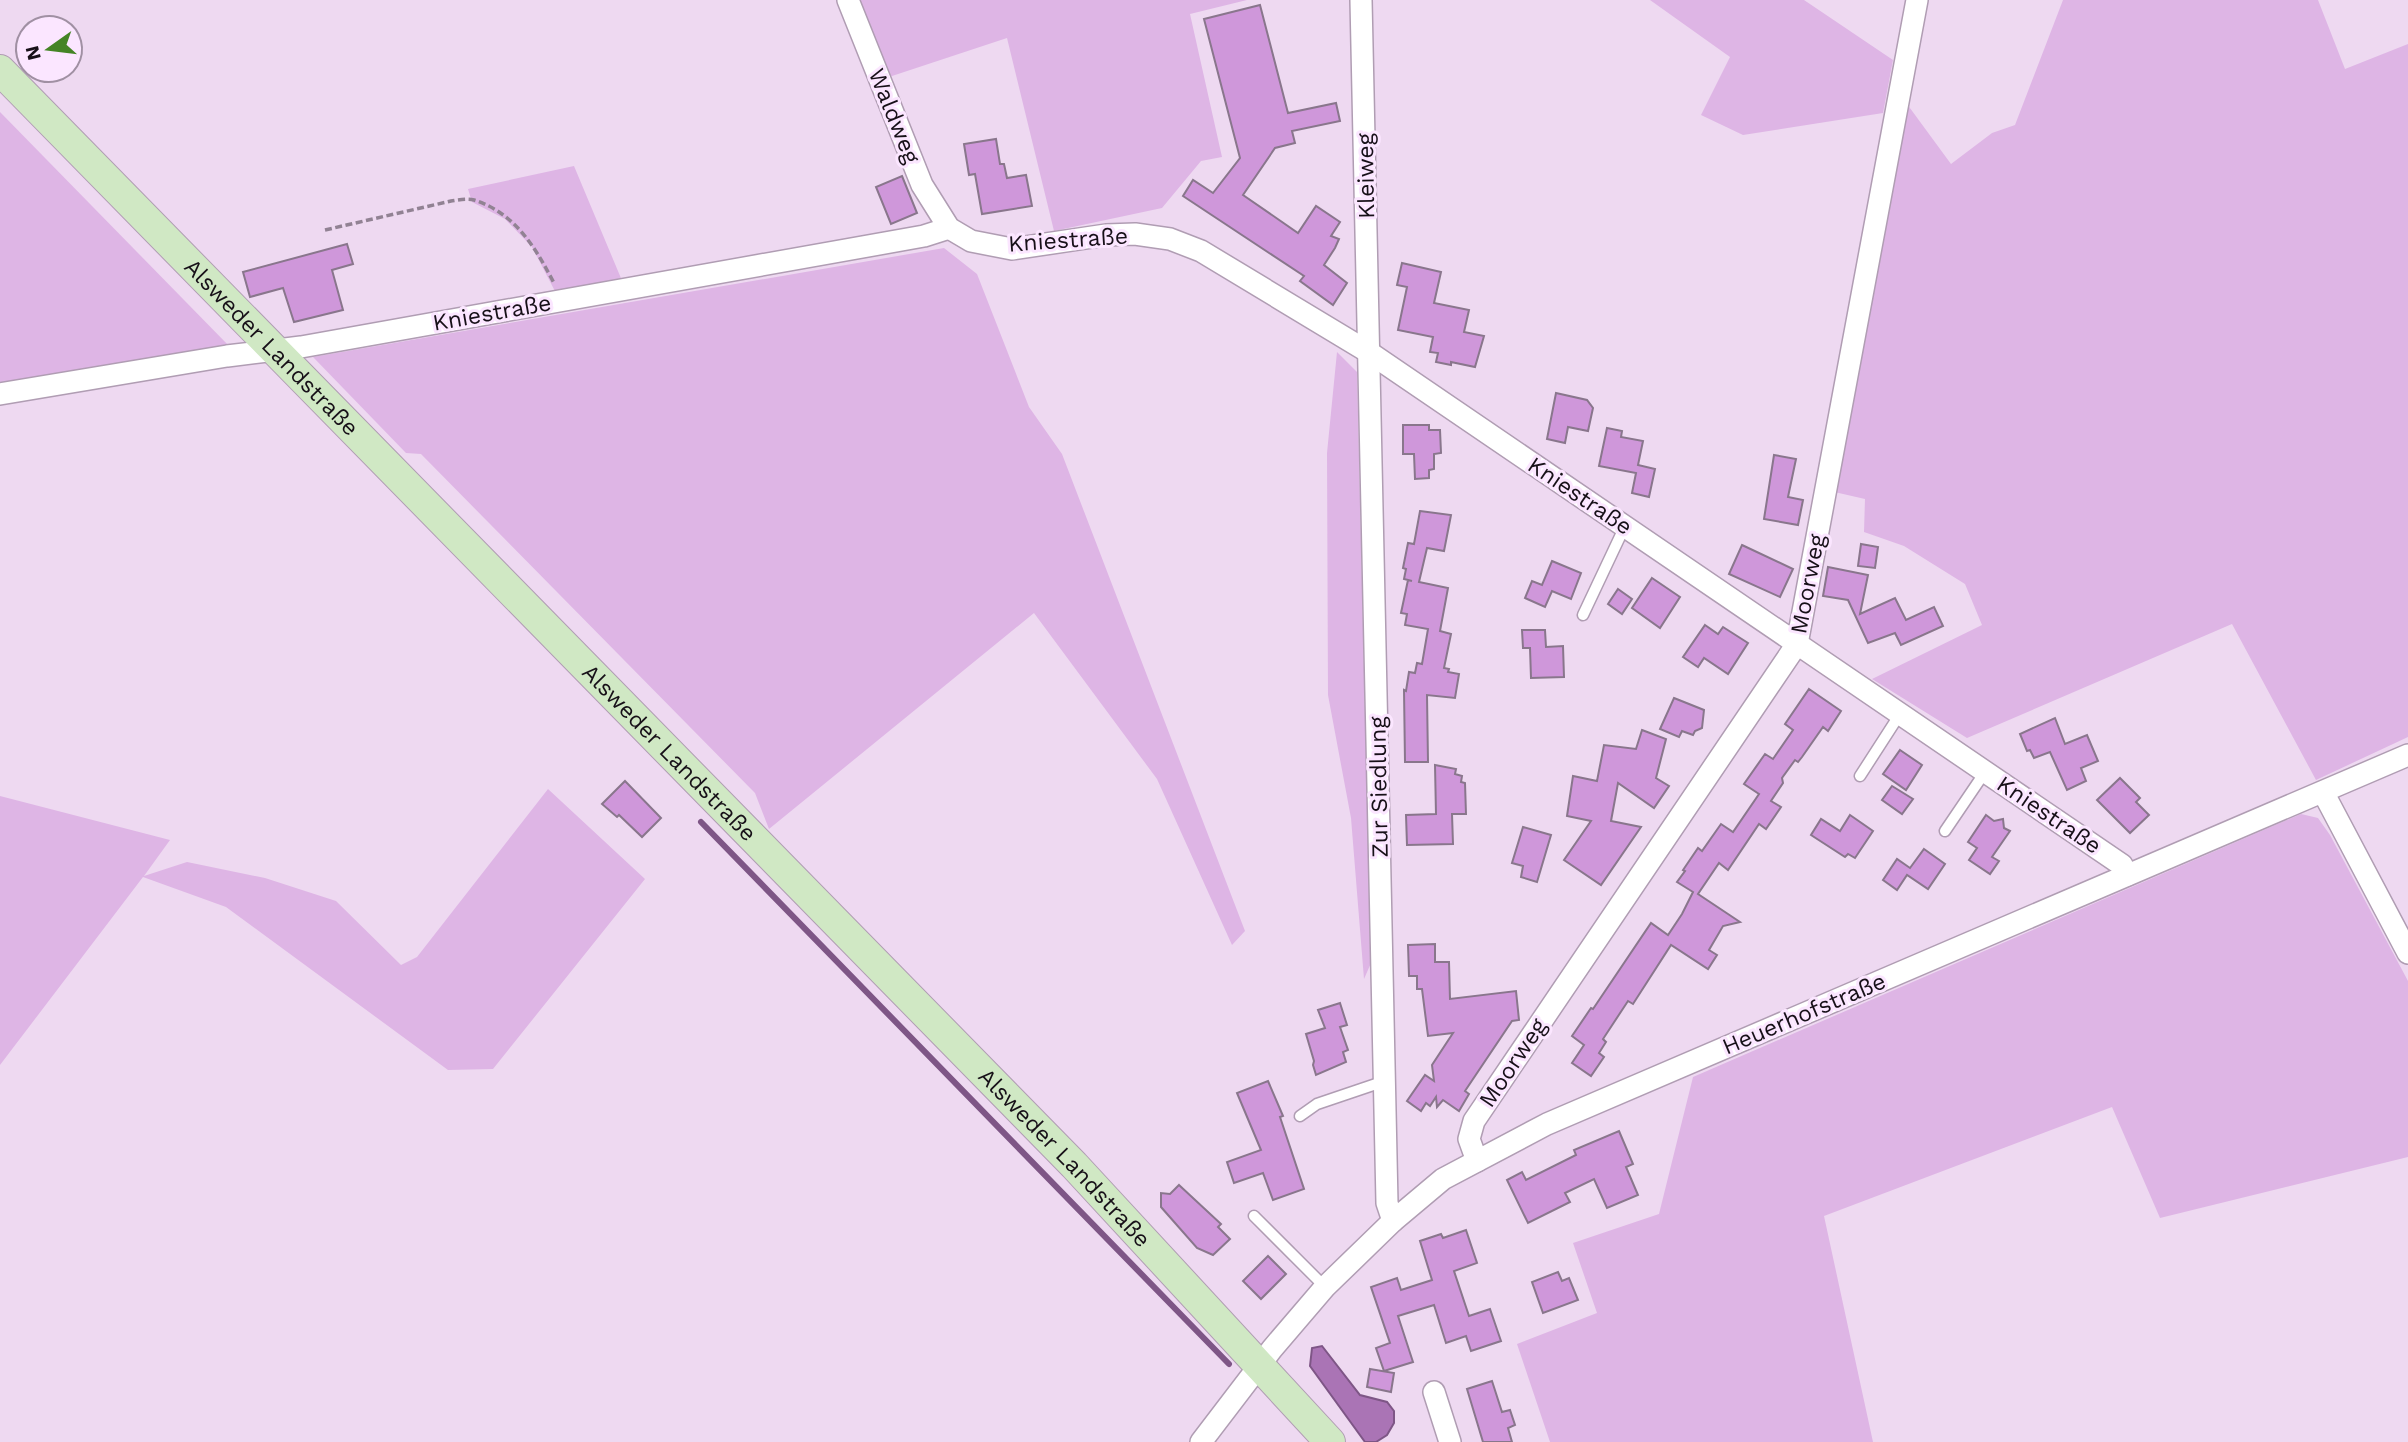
<svg xmlns="http://www.w3.org/2000/svg" width="2408" height="1442" viewBox="0 0 2408 1442" font-family="'Work Sans',sans-serif">
  <style>
    .green { fill: #deb5e5 }
    .water { fill: #aa74b5; stroke: #7e5686; stroke-width: 2 }
    .lines { fill: none; stroke-linecap: round; stroke-linejoin: round }
    .stream { stroke: #7e5686; stroke-width: 6 }
    .building { fill: #cf97da; stroke: #89768c; stroke-width: 2 }
    .lane-casing { stroke: #b09db3; stroke-width: 13 }
    .street-casing { stroke: #b09db3; stroke-width: 24 }
    .secondary-casing { stroke: #b09db3; stroke-width: 32 }
    .path { stroke: #918293; stroke-width: 3.5; stroke-dasharray: 7 3.5; stroke-linecap: butt }
    .lane { stroke: #fff; stroke-width: 10 }
    .street { stroke: #fff; stroke-width: 21 }
    .secondary { stroke: #d0e8c4; stroke-width: 30 }
    .labels { text-anchor: middle; dominant-baseline: central; stroke-width: 6; stroke-linejoin: round; paint-order: stroke }
    .street-label { font-size: 23px; fill: #171018; stroke: #fbe6ff }
  </style>
  <rect width="100%" height="100%" fill="#eed9f1"/>
  <g class="green">
    <polygon points="859,0 1247,0 1190,14 1222,157 1201,161 1162,208 1054,231 1007,38 889,77"/>
    <polygon points="1650,0 1804,0 1893,60 1883,113 1743,135 1701,115 1730,57"/>
    <polygon points="2063,0 2318,0 2345,69 2408,44 2408,737 2316,780 2232,624 1967,738 1872,679 1982,625 1965,584 1904,546 1864,532 1865,499 1830,491 1907,104 1951,164 1992,133 2015,125"/>
    <polygon points="0,112 230,347 0,384"/>
    <polygon points="574,166 623,283 557,295 532,247 505,219 472,202 468,189"/>
    <polygon points="944,248 977,274 1029,407 1062,454 1245,931 1232,945 1157,779 1034,613 769,829 755,793 421,454 406,453 313,357"/>
    <polygon points="1337,352 1357,372 1371,963 1364,979 1351,818 1328,695 1327,453"/>
    <polygon points="548,789 645,879 493,1069 448,1070 226,907 143,877 0,1065 0,796 170,840 144,876 187,862 265,878 336,901 401,965 417,957"/>
    <polygon points="2301,814 2318,818 2330,835 2408,981 2408,1157 2160,1218 2112,1107 1824,1216 1873,1442 1550,1442 1517,1344 1597,1313 1573,1243 1659,1214 1693,1077"/>
  </g>
  <polygon class="water" points="1322,1346 1360,1395 1387,1402 1394,1411 1394,1423 1387,1435 1376,1442 1365,1442 1310,1366 1312,1348"/>
  <g class="lines">
    <polyline class="stream" points="701,822 1229,1364"/>
  </g>
  <g class="building">
    <polygon points="1260,5 1288,113 1336,103 1340,121 1292,131 1295,143 1275,148 1243,195 1298,233 1316,206 1340,222 1331,236 1339,239 1335,248 1324,265 1347,283 1333,305 1300,281 1304,276 1183,196 1193,180 1213,193 1240,158 1204,19"/>
    <polygon points="996,139 1000,164 1004,164 1007,178 1026,175 1032,206 982,214 975,174 969,175 964,144"/>
    <polygon points="902,176 917,213 891,224 876,187"/>
    <polygon points="347,244 353,264 332,270 343,310 294,322 283,288 250,297 243,272"/>
    <polygon points="1402,263 1441,272 1434,303 1469,310 1464,332 1484,336 1475,367 1451,362 1451,365 1436,362 1438,353 1430,352 1433,337 1398,330 1407,287 1397,285"/>
    <polygon points="1556,393 1587,400 1593,408 1588,431 1568,427 1565,443 1547,439"/>
    <polygon points="1403,425 1429,425 1429,430 1440,430 1441,453 1434,454 1434,469 1429,470 1429,478 1415,479 1414,454 1403,454"/>
    <polygon points="1607,428 1622,431 1621,437 1643,441 1638,465 1655,469 1649,497 1632,493 1636,473 1599,466"/>
    <polygon points="1774,455 1796,459 1788,497 1803,500 1798,525 1764,519"/>
    <polygon points="1420,511 1451,515 1444,551 1427,548 1419,582 1448,588 1440,631 1451,634 1444,668 1449,669 1448,672 1459,674 1455,698 1427,695 1428,762 1405,762 1404,690 1406,691 1409,672 1415,673 1417,663 1422,664 1428,629 1405,625 1407,614 1401,613 1408,580 1412,581 1404,579 1406,569 1403,568 1408,543 1414,544"/>
    <polygon points="1861,544 1878,547 1875,568 1858,566"/>
    <polygon points="1742,545 1793,569 1780,597 1729,574"/>
    <polygon points="1552,561 1581,573 1571,599 1552,591 1545,607 1525,598 1532,581 1542,585"/>
    <polygon points="1828,567 1868,575 1860,614 1895,598 1906,620 1934,607 1943,626 1901,645 1895,633 1868,643 1848,600 1823,596"/>
    <polygon points="1652,578 1680,597 1660,628 1632,608"/>
    <polygon points="1618,589 1632,599 1622,614 1608,604"/>
    <polygon points="1705,625 1718,634 1723,627 1748,643 1728,674 1704,658 1698,667 1683,657"/>
    <polygon points="1522,630 1545,630 1546,647 1563,646 1564,677 1531,678 1530,648 1523,648"/>
    <polygon points="1809,689 1841,711 1828,731 1823,727 1802,757 1798,762 1795,760 1782,778 1783,783 1771,801 1781,807 1766,829 1759,824 1728,870 1719,863 1698,894 1740,922 1723,926 1709,950 1717,955 1708,969 1671,945 1633,1004 1628,1001 1603,1039 1606,1042 1599,1053 1604,1057 1591,1076 1572,1063 1584,1045 1572,1036 1591,1008 1593,1009 1651,923 1668,935 1682,914 1693,892 1677,882 1685,871 1683,870 1698,848 1702,851 1721,824 1733,832 1759,794 1744,784 1765,754 1773,759 1793,730 1785,724"/>
    <polygon points="1674,698 1704,710 1702,728 1695,731 1693,735 1682,731 1679,737 1660,729"/>
    <polygon points="2055,718 2065,744 2087,735 2098,761 2081,768 2086,781 2067,790 2050,752 2034,758 2030,750 2027,751 2020,734"/>
    <polygon points="1642,730 1666,739 1656,778 1669,786 1654,808 1618,783 1611,821 1641,827 1601,885 1564,860 1591,821 1567,816 1573,776 1597,781 1604,745 1636,749"/>
    <polygon points="1900,750 1922,765 1906,790 1883,774"/>
    <polygon points="1435,765 1456,769 1455,774 1462,776 1461,782 1465,783 1466,814 1452,814 1453,844 1407,845 1406,815 1436,814"/>
    <polygon points="2120,778 2140,798 2136,802 2149,815 2130,833 2097,800"/>
    <polygon points="625,781 661,818 642,837 619,815 617,817 602,804"/>
    <polygon points="1892,786 1913,799 1902,814 1882,800"/>
    <polygon points="1850,815 1873,831 1855,858 1848,854 1845,857 1811,835 1821,819 1840,831"/>
    <polygon points="1986,815 1994,821 2003,819 2004,828 2010,831 1992,857 1999,861 1990,874 1969,860 1977,848 1968,842"/>
    <polygon points="1523,827 1551,835 1537,882 1521,877 1523,866 1512,863"/>
    <polygon points="1924,849 1945,864 1928,889 1907,875 1897,890 1883,880 1897,859 1910,868"/>
    <polygon points="1435,944 1435,962 1449,962 1450,999 1516,991 1519,1020 1512,1021 1465,1091 1469,1094 1459,1111 1443,1100 1437,1107 1436,1097 1430,1106 1426,1103 1421,1111 1407,1101 1425,1075 1434,1081 1432,1065 1453,1033 1428,1036 1422,989 1417,989 1417,976 1409,976 1408,945"/>
    <polygon points="1340,1003 1347,1025 1340,1027 1348,1050 1343,1052 1346,1062 1316,1075 1313,1065 1314,1061 1306,1034 1325,1028 1318,1010"/>
    <polygon points="1268,1081 1283,1116 1280,1117 1304,1189 1273,1200 1263,1173 1234,1183 1227,1162 1261,1150 1237,1093"/>
    <polygon points="1619,1131 1633,1164 1626,1167 1638,1195 1607,1208 1594,1179 1565,1193 1570,1202 1528,1223 1507,1180 1522,1172 1526,1180 1576,1155 1574,1150"/>
    <polygon points="1179,1185 1221,1224 1218,1227 1230,1239 1213,1255 1197,1248 1161,1207 1161,1193 1170,1194"/>
    <polygon points="1466,1230 1477,1263 1454,1271 1469,1316 1490,1309 1501,1341 1471,1351 1466,1336 1446,1343 1434,1305 1398,1316 1413,1362 1384,1371 1376,1348 1390,1343 1371,1287 1397,1278 1401,1290 1432,1280 1420,1241 1441,1234 1443,1238"/>
    <polygon points="1268,1256 1286,1274 1261,1299 1243,1281"/>
    <polygon points="1558,1272 1562,1281 1569,1278 1578,1300 1543,1313 1532,1282"/>
    <polygon points="1370,1369 1394,1373 1391,1392 1367,1387"/>
    <polygon points="1492,1381 1502,1412 1510,1410 1515,1425 1508,1428 1512,1442 1483,1442 1467,1389"/>
  </g>
  <g class="lines">
    <defs>
      <g id="lane">
        <polyline points="1583,615 1625,526"/>
        <polyline points="1860,776 1900,714"/>
        <polyline points="1945,831 1985,772"/>
        <polyline points="1300,1116 1317,1104 1385,1081"/>
        <polyline points="1254,1216 1325,1287"/>
      </g>
      <g id="street">
        <polyline points="848,0 922,185 949,228 971,241 1012,249 1106,235 1135,234 1170,239 1201,251 1370,353 2122,865 2127,875"/>
        <polyline points="1361,0 1387,1203 1393,1221"/>
        <polyline points="0,394 227,356 301,347 924,236 949,228"/>
        <polyline points="2323,792 2408,953"/>
        <polyline points="1477,1161 1469,1139 1474,1121 1797,644 1917,0"/>
        <polyline points="1434,1392 1450,1442"/>
        <polyline points="1201,1442 1272,1349 1325,1287 1393,1221 1443,1179 1547,1124 2408,755"/>
      </g>
      <g id="secondary">
        <path id="s1" d="M0,70L1074,1165L1330,1442"/>
      </g>
    </defs>
    <use href="#lane" class="lane-casing"/>
    <use href="#street" class="street-casing"/>
    <use href="#secondary" class="secondary-casing"/>
    <path class="path" d="M325,230L451,201C458,200 467,198 474,200C515,213 535,247 554,283"/>
    <use href="#lane" class="lane"/>
    <use href="#street" class="street"/>
    <use href="#secondary" class="secondary"/>
  </g>
  <g class="labels">
    <g class="street-label">
      <text transform="translate(894 116) rotate(68)">Waldweg</text>
      <text transform="translate(1366 176) rotate(-91)">Kleiweg</text>
      <text transform="translate(1068 240) rotate(-4)">Kniestraße</text>
      <text transform="translate(492 313) rotate(-10)">Kniestraße</text>
      <text stroke="none"><textPath href="#s1" startOffset="388">Alsweder Landstraße</textPath></text>
      <text transform="translate(1580 496) rotate(34)">Kniestraße</text>
      <text transform="translate(1808 584) rotate(-79)">Moorweg</text>
      <text stroke="none"><textPath href="#s1" startOffset="956">Alsweder Landstraße</textPath></text>
      <text transform="translate(1379 787) rotate(-91)">Zur Siedlung</text>
      <text transform="translate(2049 815) rotate(34)">Kniestraße</text>
      <text transform="translate(1804 1014) rotate(-23)">Heuerhofstraße</text>
      <text transform="translate(1513 1063) rotate(-56)">Moorweg</text>
      <text stroke="none"><textPath href="#s1" startOffset="1522">Alsweder Landstraße</textPath></text>
    </g>
  </g>
  <g transform="translate(49 49) rotate(256)"><circle r="33" fill="#fbe6ff" stroke="#a090a3" stroke-width="2"/>
  <path d="M0-5L12 26L0 18L-12 26Z" fill="#448425"/>
  <text y="-10" font-size="19" font-weight="bold" text-anchor="middle" fill="#171018">N</text>
  </g>
</svg>
